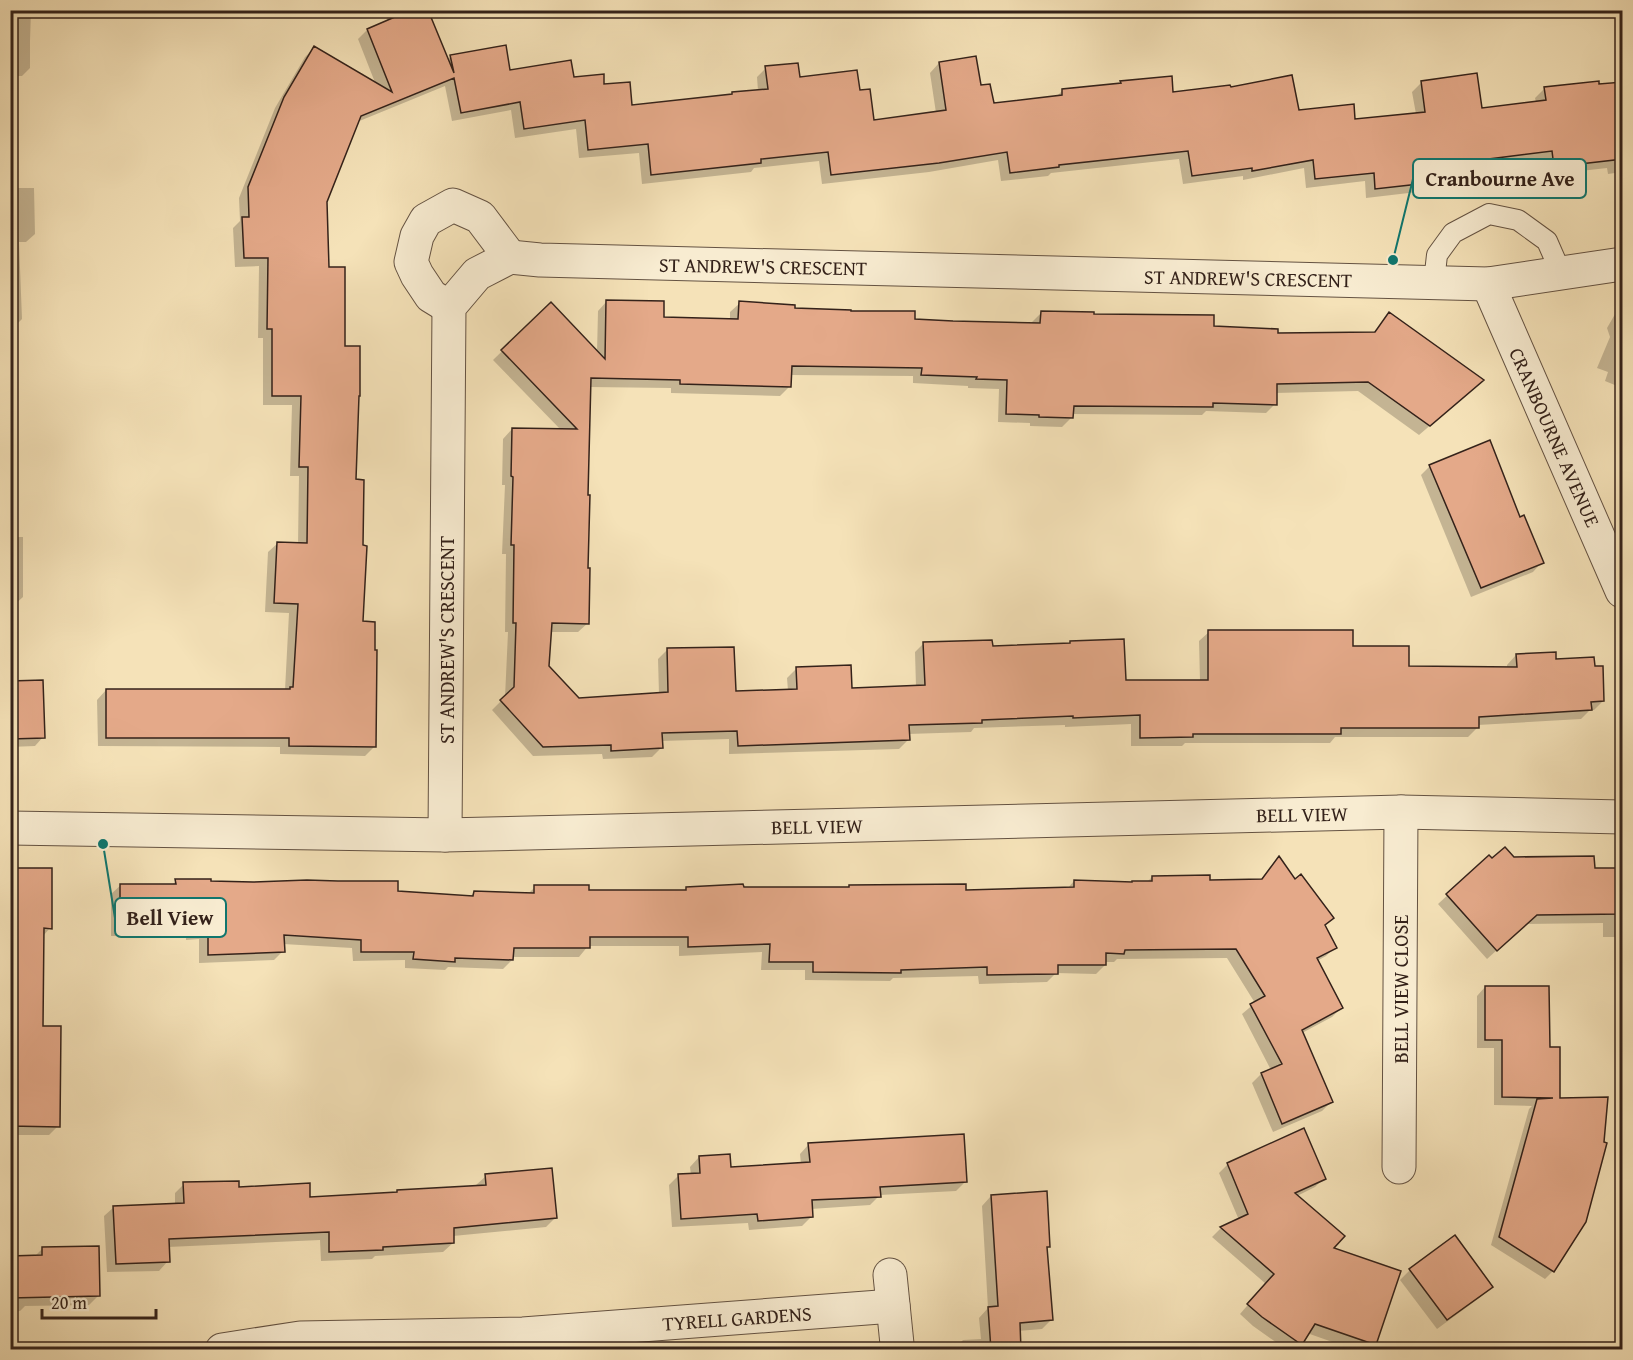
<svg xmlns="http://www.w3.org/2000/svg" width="1633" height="1360" viewBox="0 0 1633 1360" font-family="'Gentium Book Plus',serif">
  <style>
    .shadow { fill: #0003 }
    .building { fill: #e4a989; stroke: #34221a; stroke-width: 1.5 }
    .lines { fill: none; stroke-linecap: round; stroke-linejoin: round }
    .service-casing { stroke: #645242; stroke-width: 22 }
    .minor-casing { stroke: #645242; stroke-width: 35 }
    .service { stroke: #f8ecd1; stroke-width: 20 }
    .minor { stroke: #f8ecd1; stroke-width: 33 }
    .labels { text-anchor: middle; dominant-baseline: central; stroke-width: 5; stroke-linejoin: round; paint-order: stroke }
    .street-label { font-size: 20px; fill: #34221a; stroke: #f8ecd1 }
    .leader { fill: none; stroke: #0f766e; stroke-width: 2 }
    .callout-dot { fill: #0f766e; stroke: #f8ecd1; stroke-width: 2 }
    .callout { fill: #f8ecd1; stroke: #0f766e; stroke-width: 2 }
    .callout-label { font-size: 21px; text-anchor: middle; font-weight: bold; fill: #34221a }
  </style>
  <rect width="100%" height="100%" fill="#f5e2b8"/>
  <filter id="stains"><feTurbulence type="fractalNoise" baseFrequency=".00333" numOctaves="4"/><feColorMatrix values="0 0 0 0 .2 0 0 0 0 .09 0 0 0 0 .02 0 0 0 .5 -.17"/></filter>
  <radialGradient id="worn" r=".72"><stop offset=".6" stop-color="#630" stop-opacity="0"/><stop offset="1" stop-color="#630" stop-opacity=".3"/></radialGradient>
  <g class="shadow">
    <polygon points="10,10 31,10 30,41 30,68 22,76 10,76"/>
    <polygon points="384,10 427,10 447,61 451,56 509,72 573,78 603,86 631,106 758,91 757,77 766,68 798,79 859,92 873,121 936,113 930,73 939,63 979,87 992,105 1056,97 1062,91 1119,84 1121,82 1172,94 1354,121 1416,114 1412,92 1422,82 1480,110 1536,102 1535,98 1545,88 1598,86 1622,83 1622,172 1608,174 1607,168 1545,175 1543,160 1484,167 1478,173 1426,180 1427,183 1417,192 1366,198 1365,181 1306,188 1304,168 1243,180 1243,176 1183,184 1179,159 1051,173 1048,176 1001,181 998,160 929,172 822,184 819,161 754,168 751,172 642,184 639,153 579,158 576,129 515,138 511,110 452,121 445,86 357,122 326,201 327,268 343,347 354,481 362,622 374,747 365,756 280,754 280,747 98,746 97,700 106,690 285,690 289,613 265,612 268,552 278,543 298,544 299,476 290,476 292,405 263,405 263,338 258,338 259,266 235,267 233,228 240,221 239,198 275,108 305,57 314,48 376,85 358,39 367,30 388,22"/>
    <polygon points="10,188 34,188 35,234 26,242 19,242 22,319 15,326 16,375 12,379 10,417"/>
    <polygon points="607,301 662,319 730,320 730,312 740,303 793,310 914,321 1032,324 1032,322 1041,313 1093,316 1277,335 1373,333 1389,314 1482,381 1419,435 1358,391 1275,393 1275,404 1266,413 1206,411 1202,415 1072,414 1072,417 1062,427 1030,426 1030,423 998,422 999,389 968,388 968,386 913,383 913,376 790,375 789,387 780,396 671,393 671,388 589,387 586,569 588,623 578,632 550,632 548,666 578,699 659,694 658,659 667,650 735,692 788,691 787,678 797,668 851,689 916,687 915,652 924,643 991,647 1124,682 1200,681 1199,641 1209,632 1351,647 1408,668 1507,669 1507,665 1516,655 1555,661 1603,701 1594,710 1590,710 1581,719 1478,725 1478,727 1468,737 1335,737 1330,743 1185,743 1182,746 1131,746 1131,724 1065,727 1065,725 974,728 971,732 908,734 908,740 899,749 729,754 729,739 661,741 662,747 652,757 603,759 602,754 533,756 492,710 505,697 508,632 505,632 506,554 502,554 505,485 502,485 503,439 512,429 561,430 493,360 551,304 597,352 598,311"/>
    <polygon points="1622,305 1622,388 1605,381 1608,372 1597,368 1610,337 1607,328 1618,309"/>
    <polygon points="1430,466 1542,562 1533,572 1471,597 1421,475"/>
    <polygon points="10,526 11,537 23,537 23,597 14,605 10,605"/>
    <polygon points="10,683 43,737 35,746 10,747"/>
    <polygon points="1489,857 1492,860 1513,858 1593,870 1622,870 1622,937 1603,937 1603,923 1526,924 1487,959 1438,904"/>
    <polygon points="1279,858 1295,881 1332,918 1324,926 1335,947 1326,956 1317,961 1341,1008 1332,1017 1302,1033 1331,1102 1322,1111 1273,1132 1252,1083 1261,1074 1271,1070 1242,1014 1255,1003 1227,958 1117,959 1114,962 1105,962 1105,965 1096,974 1056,973 1047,982 979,984 978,976 893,978 890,981 805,980 805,970 761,970 762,952 679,956 679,946 588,946 579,957 512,957 512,960 503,969 448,967 445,970 405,968 405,960 353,961 352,948 283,944 283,951 274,960 199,963 199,939 186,940 186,937 111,936 111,894 121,885 172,885 176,881 470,897 474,892 527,895 535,887 588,892 683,892 686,888 847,889 849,886 965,891 1067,889 1074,881 1132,883 1147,882 1152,877 1208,882 1260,881 1270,867"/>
    <polygon points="10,869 50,928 43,936 41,1028 58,1126 49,1135 10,1135"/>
    <polygon points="1485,987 1548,1049 1558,1100 1553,1271 1545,1279 1491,1245 1529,1109 1532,1106 1494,1105 1494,1048 1477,1048 1477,996"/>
    <polygon points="809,1144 966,1181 956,1191 880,1195 870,1205 811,1209 811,1217 802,1226 749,1230 748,1223 672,1227 669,1185 678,1176 691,1175 690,1167 699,1157 729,1169 801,1164 800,1154"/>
    <polygon points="1228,1164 1324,1178 1315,1187 1297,1196 1331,1249 1375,1344 1370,1350 1355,1350 1307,1333 1295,1350 1287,1350 1253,1326 1240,1314 1266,1284 1212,1237 1221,1228 1239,1220 1219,1173"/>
    <polygon points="486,1176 556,1217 546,1227 453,1236 453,1243 443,1252 375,1256 372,1259 321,1261 320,1240 168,1247 168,1261 159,1271 107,1272 104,1216 114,1207 175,1205 175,1193 184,1184 309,1198 477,1187 476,1185"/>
    <polygon points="991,1196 1049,1246 1046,1249 1051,1320 1042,1329 1018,1331 1019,1350 953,1350 963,1340 981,1339 979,1318 988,1308 982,1206"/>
    <polygon points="1454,1237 1491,1286 1482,1296 1437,1329 1400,1280 1410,1270"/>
    <polygon points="43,1248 98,1296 89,1305 25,1306 20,1311 10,1312 10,1258 34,1257"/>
  </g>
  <g class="building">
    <polygon points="411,10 428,10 454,73 450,55 506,45 510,70 571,60 574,77 604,74 604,84 630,82 632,105 732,94 732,92 768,89 765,66 798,63 800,77 857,70 860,90 870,89 874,120 946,110 939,62 976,56 981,85 990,84 994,103 1062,95 1062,89 1121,83 1120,81 1172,76 1173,92 1230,85 1231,87 1292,75 1299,110 1354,104 1355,119 1425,112 1421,81 1477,73 1482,108 1546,100 1544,87 1599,81 1599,84 1623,82 1623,159 1554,167 1552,151 1489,159 1489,164 1427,173 1428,183 1375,189 1374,173 1315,179 1313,160 1252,171 1252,168 1192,176 1188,151 1059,165 1059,167 1010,173 1007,152 939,163 831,175 828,152 761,159 761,163 651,175 648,144 588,150 585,120 524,129 520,102 461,113 454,78 361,116 327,202 329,267 345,267 345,346 360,346 360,396 359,396 356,479 364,480 363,545 367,546 363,621 375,622 375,650 377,650 376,747 289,746 289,738 106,738 106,689 290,689 290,687 293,687 298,604 274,603 277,542 307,543 308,467 299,467 301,396 272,396 272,329 267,329 268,258 244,258 242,217 249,217 248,187 284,97 314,46 392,92 367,29"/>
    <polygon points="606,300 664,301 664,317 738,319 739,301 795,305 795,308 851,310 851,311 915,311 915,319 953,321 1040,323 1041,311 1094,312 1094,314 1214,315 1214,326 1278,329 1278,333 1375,332 1389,312 1484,380 1430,426 1368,382 1277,384 1277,405 1213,403 1213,407 1074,406 1073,418 1039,417 1039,415 1006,414 1007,380 976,379 977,377 921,375 922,368 792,366 791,387 680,384 680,380 591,378 588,495 590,495 588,568 590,568 589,624 552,623 549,666 579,698 668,692 667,648 734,647 736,691 797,689 796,667 851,665 852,688 925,685 923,642 992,640 993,646 1070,643 1070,641 1124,639 1126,680 1208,680 1208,630 1353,630 1353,646 1409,646 1409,666 1517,667 1516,654 1556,652 1556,659 1594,657 1595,666 1603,666 1604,701 1591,702 1592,710 1479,717 1479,728 1341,728 1341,734 1193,734 1193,737 1140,738 1140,715 1073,718 1073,716 982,720 982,723 909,725 910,740 738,746 737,731 662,733 663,748 611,751 611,745 543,747 500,700 514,687 516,623 513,623 514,545 511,545 513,477 511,476 512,428 577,429 501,350 551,302 605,359"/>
    <polygon points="1490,440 1520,517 1524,515 1544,563 1481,588 1429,465"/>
    <polygon points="43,680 45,738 10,739 10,681"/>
    <polygon points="1505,847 1514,857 1594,856 1595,868 1623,868 1623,914 1537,915 1497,951 1446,894 1489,855 1492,858"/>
    <polygon points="1279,856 1295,879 1301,874 1334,918 1325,925 1337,948 1317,958 1343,1008 1302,1030 1333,1102 1282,1124 1261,1073 1282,1064 1250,1004 1265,996 1236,949 1125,950 1124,954 1106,953 1106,965 1058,965 1058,974 987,975 987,967 901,970 901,973 813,972 813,962 769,962 770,944 688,947 688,937 590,937 590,948 514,948 513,960 455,958 455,962 413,959 414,952 361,952 361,940 284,935 285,952 208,955 208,931 194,931 194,928 120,928 120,884 176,884 175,879 211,879 211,881 253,882 307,880 338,881 398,881 398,891 473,896 474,891 534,893 534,885 589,885 589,890 686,890 686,887 743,884 744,887 849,887 849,885 966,884 966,890 1074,887 1074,880 1132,882 1132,881 1152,881 1152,876 1210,875 1210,880 1262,879"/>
    <polygon points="10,868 52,868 52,929 44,928 43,1026 61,1026 60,1127 10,1126"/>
    <polygon points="1485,986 1549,986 1550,1047 1560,1047 1560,1098 1608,1097 1604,1142 1607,1143 1586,1222 1554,1272 1499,1237 1537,1099 1553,1098 1502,1097 1502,1040 1485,1040"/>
    <polygon points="1304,1128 1326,1179 1295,1193 1345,1236 1334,1248 1401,1271 1376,1345 1315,1324 1302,1345 1262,1317 1247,1304 1274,1274 1220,1227 1248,1214 1227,1163"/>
    <polygon points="964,1134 967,1182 880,1187 881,1197 812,1200 813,1217 758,1221 757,1214 681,1219 678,1174 700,1173 699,1156 730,1154 731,1167 810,1162 808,1143"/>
    <polygon points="552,1168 557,1218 454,1228 454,1243 383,1247 383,1250 329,1252 329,1232 169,1239 170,1262 116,1264 113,1206 184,1203 183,1182 239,1181 239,1187 310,1183 310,1197 397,1192 397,1190 486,1185 485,1174"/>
    <polygon points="1047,1191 1050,1247 1047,1247 1053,1320 1020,1323 1021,1350 991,1350 988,1307 998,1306 991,1195"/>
    <polygon points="1455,1235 1493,1287 1447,1320 1409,1269"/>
    <polygon points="99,1246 100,1296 10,1298 10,1256 42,1255 42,1247"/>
  </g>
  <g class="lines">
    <defs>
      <polyline id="service" points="1434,282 1437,255 1453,233 1489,214 1518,220 1547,241 1561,273"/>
      <g id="minor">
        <polyline points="1488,284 1622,591"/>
        <polyline points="449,307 431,296 417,275 411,262 417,236 426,220 453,205 480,217 510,257"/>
        <polyline points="10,828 445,835 1401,812 1622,817"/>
        <polyline points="445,835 449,307 477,274 510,257 540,260 1488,284 1622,264"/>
        <polyline points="1399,1167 1401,812"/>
        <polyline points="890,1275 897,1344"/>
        <polyline points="222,1350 300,1338 523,1334 893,1306"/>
      </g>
    </defs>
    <use href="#service" class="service-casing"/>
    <use href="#minor" class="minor-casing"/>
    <use href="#service" class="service"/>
    <use href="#minor" class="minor"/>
  </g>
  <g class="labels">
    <g class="street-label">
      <text transform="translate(763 266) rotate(1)">ST ANDREW'S CRESCENT</text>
      <text transform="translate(1248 278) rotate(1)">ST ANDREW'S CRESCENT</text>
      <text transform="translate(1555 437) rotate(66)">CRANBOURNE AVENUE</text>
      <text transform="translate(446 640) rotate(-90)">ST ANDREW'S CRESCENT</text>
      <text transform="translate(1302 814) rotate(-1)">BELL VIEW</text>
      <text transform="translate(817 826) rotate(-1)">BELL VIEW</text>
      <text transform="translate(1400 989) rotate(-90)">BELL VIEW CLOSE</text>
      <text transform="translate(737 1318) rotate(-4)">TYRELL GARDENS</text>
    </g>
  </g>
  <path class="leader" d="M1393 260L1413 179M103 844L115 918"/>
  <g class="callout-dot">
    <circle cx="1393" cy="260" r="6"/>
    <circle cx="103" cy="844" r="6"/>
  </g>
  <g class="callout">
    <rect x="1413" y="159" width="173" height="39" rx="6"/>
    <rect x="115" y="898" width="111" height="39" rx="6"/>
  </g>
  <g class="callout-label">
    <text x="1500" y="186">Cranbourne Ave</text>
    <text x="170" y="925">Bell View</text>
  </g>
  <rect width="1633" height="1360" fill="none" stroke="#f5e2b8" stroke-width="36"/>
  <rect x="12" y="12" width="1609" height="1336" fill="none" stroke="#34221a" stroke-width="3"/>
  <rect x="18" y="18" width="1597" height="1324" fill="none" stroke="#34221a" stroke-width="1.5"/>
  <path d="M42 1309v9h114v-9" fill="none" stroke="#34221a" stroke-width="3"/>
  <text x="51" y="1309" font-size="18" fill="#34221a" stroke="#f8ecd1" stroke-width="4.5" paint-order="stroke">20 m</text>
  <rect width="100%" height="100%" filter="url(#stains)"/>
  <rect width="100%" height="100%" fill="url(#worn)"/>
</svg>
